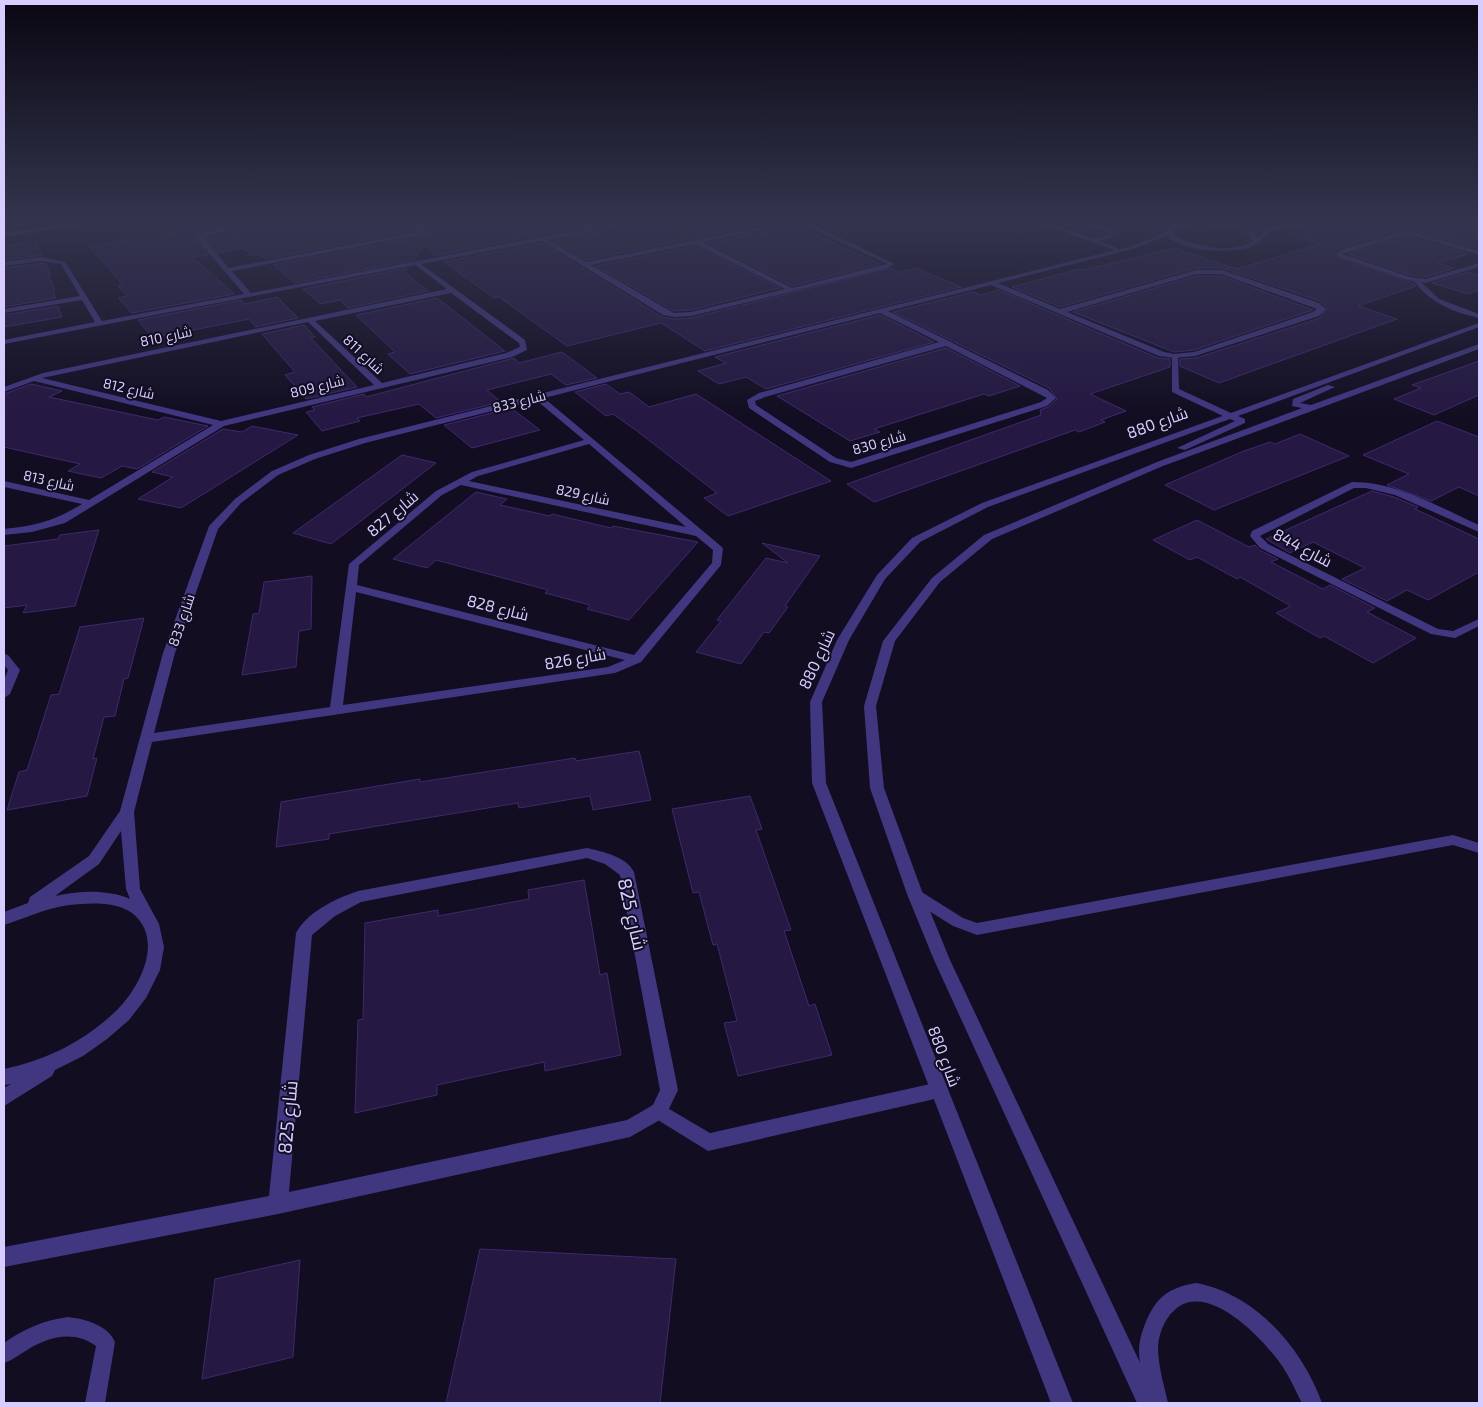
<svg xmlns="http://www.w3.org/2000/svg" width="1483" height="1407" viewBox="0 0 1483 1407" font-family="'Exo 2',Cairo,sans-serif">
  <style>
    .building { fill: #251842; stroke: #3e2a6f }
    .lines { fill: none; stroke-linecap: round; stroke-linejoin: round }
    .service { fill: #413781; fill-rule: evenodd }
    .pedestrian { fill: #413781; fill-rule: evenodd }
    .minor { fill: #413781; fill-rule: evenodd }
    .tertiary { fill: #413781; fill-rule: evenodd }
    .labels { text-anchor: middle; dominant-baseline: central; stroke-width: 4; stroke-linejoin: round; paint-order: stroke }
    .far-street-label { font-size: 14px; fill: #d7cdff; stroke: #120d21 }
    .street-label { font-size: 16px; fill: #d7cdff; stroke: #120d21 }
    .near-street-label { font-size: 19px; fill: #d7cdff; stroke: #120d21 }
  </style>
  <rect width="100%" height="100%" fill="#120d21"/>
  <g class="building">
    <polygon points="185,219 260,219 207,229 194,238 208,255 193,257 234,294 132,313 118,298 127,296 118,286 123,285 89,246 195,228"/>
    <polygon points="291,219 406,219 418,230 266,259 259,254 252,255 243,248 218,253 206,239"/>
    <polygon points="420,219 623,219 436,255 424,246 414,260 295,283 273,265 424,236 431,229"/>
    <polygon points="652,219 781,219 783,220 586,260 554,241"/>
    <polygon points="1308,219 1436,219 1339,248 1333,255 1413,283 1416,286 1358,306 1397,319 1219,383 1180,366 1180,359 1196,358 1320,318 1327,308 1320,301 1222,268 1195,268 1060,307 1012,287 1079,269 1083,270 1175,248 1237,269 1320,244 1294,236 1313,230 1296,225"/>
    <polygon points="1457,219 1479,219 1479,249 1420,232"/>
    <polygon points="794,226 796,226 881,264 792,286 708,243"/>
    <polygon points="1408,236 1468,254 1437,263 1454,268 1426,277 1410,275 1348,254"/>
    <polygon points="36,241 42,255 4,260 4,246"/>
    <polygon points="542,243 662,317 674,319 691,318 891,268 899,272 916,268 961,287 705,351 661,323 567,346 499,297 494,298 444,262"/>
    <polygon points="695,246 780,288 691,310 674,311 596,266"/>
    <polygon points="41,263 46,264 51,275 48,275 55,290 53,290 56,298 4,307 4,268"/>
    <polygon points="407,268 404,272 428,291 348,308 340,300 321,304 303,289"/>
    <polygon points="1468,272 1479,276 1479,290 1468,294 1432,283"/>
    <polygon points="1196,276 1221,276 1313,310 1194,350 1174,352 1073,312"/>
    <polygon points="999,290 1158,358 1170,359 1170,367 1090,394 1126,411 1101,420 1105,422 1079,432 1075,430 874,502 847,484 1041,415 1040,410 1048,407 1057,399 1049,388 893,312 972,292 981,295"/>
    <polygon points="277,297 298,318 256,327 249,319 153,338 138,320 241,300 245,304"/>
    <polygon points="437,298 505,351 410,374 388,354 395,352 356,315"/>
    <polygon points="58,306 62,317 4,327 4,315"/>
    <polygon points="880,315 934,342 766,389 746,377 719,384 698,371 726,363 715,357"/>
    <polygon points="304,325 315,337 311,338 357,387 306,399 285,375 295,372 262,334"/>
    <polygon points="946,348 1020,386 989,396 984,394 874,429 880,432 850,441 777,396"/>
    <polygon points="562,352 597,378 566,385 551,374 487,390 501,402 436,418 419,404 357,418 360,421 322,431 306,412 315,410 312,407 364,394 366,397 514,358 519,363"/>
    <polygon points="1479,361 1479,395 1434,415 1394,399 1421,388 1412,385"/>
    <polygon points="31,384 62,391 49,397 158,420 164,417 208,426 137,469 122,466 101,478 68,471 80,464 4,447 4,394"/>
    <polygon points="606,384 620,394 629,392 649,407 696,394 831,481 728,516 704,498 717,493 637,431 613,414 606,416 575,392"/>
    <polygon points="511,408 540,430 472,448 444,425"/>
    <polygon points="1437,421 1479,437 1479,496 1459,487 1431,501 1387,485 1409,474 1363,455"/>
    <polygon points="252,426 298,435 181,508 138,499 173,477 152,472 223,429 242,432"/>
    <polygon points="1300,434 1349,456 1214,510 1165,485 1244,451 1270,442 1275,444"/>
    <polygon points="402,455 436,463 331,544 293,533"/>
    <polygon points="1372,491 1394,497 1418,507 1415,509 1479,539 1479,572 1428,600 1407,590 1387,601 1342,579 1365,568 1313,542 1290,553 1266,539"/>
    <polygon points="476,492 507,499 500,505 550,516 552,514 611,528 613,526 698,542 629,620 587,609 590,605 545,593 548,590 436,560 427,568 393,559"/>
    <polygon points="1197,520 1249,547 1255,545 1259,550 1278,559 1271,562 1323,589 1330,585 1375,608 1367,612 1416,638 1373,663 1324,636 1320,638 1276,613 1291,606 1240,577 1237,579 1197,557 1190,560 1153,540"/>
    <polygon points="99,530 75,606 23,613 27,605 4,608 4,546 58,539 60,535"/>
    <polygon points="762,543 820,556 785,606 788,607 769,633 764,632 741,664 696,652 721,621 717,620 766,558 788,563"/>
    <polygon points="312,576 311,629 299,631 296,667 242,675 253,614 259,613 264,582"/>
    <polygon points="144,618 128,678 124,679 115,716 104,717 93,759 97,758 87,796 7,810 19,772 27,770 51,695 59,694 80,627"/>
    <polygon points="639,751 651,800 593,810 590,796 519,808 518,803 329,834 329,839 276,847 281,802 420,779 420,782 575,758 576,761"/>
    <polygon points="750,796 762,829 756,830 791,930 784,931 809,1006 815,1004 832,1055 738,1076 724,1023 737,1021 717,944 713,945 699,892 693,893 672,809"/>
    <polygon points="584,880 600,975 607,973 621,1055 545,1071 544,1062 437,1085 437,1095 355,1113 358,1020 363,1019 365,923 438,910 438,916 529,899 528,890"/>
    <polygon points="480,1249 676,1259 660,1403 446,1403"/>
    <polygon points="300,1260 293,1357 202,1379 215,1279"/>
  </g>
  <g class="lines">
    <g class="service">
      <polygon points="1029,219 1038,219 1093,239 1106,236 1109,233 1075,219 1083,219 1114,231 1110,238 1099,241 1122,250 1117,251"/>
      <path d="M1415,280H1419L1439,299L1479,314V318C1453,312 1430,303 1414,281Z"/>
      <polygon points="1172,355 1178,356 1179,389 1231,413 1231,417 1225,417 1172,392"/>
      <polygon points="1453,835 1479,843 1479,853 1453,845 977,935 953,926 910,899 908,895 910,891 915,890 920,891 963,918 977,923"/>
      <path d="M1196,1283C1256,1294 1302,1348 1322,1403H1302C1295,1390 1289,1375 1280,1363C1262,1338 1211,1284 1178,1307C1166,1316 1159,1331 1158,1347C1158,1366 1164,1385 1168,1403H1148C1145,1386 1139,1368 1139,1350C1139,1341 1142,1332 1145,1324C1156,1297 1168,1288 1196,1283Z"/>
      <path d="M68,1317C85,1319 108,1325 115,1342L105,1403H85L96,1346C73,1329 46,1337 24,1352C17,1356 11,1361 4,1363V1343C23,1329 45,1320 68,1317Z"/>
    </g>
    <polygon class="pedestrian" points="939,1082 945,1084 948,1090 945,1096 939,1098 708,1151 653,1117 650,1111 653,1105 659,1103 710,1133"/>
    <g class="minor">
      <path d="M273,219H289L209,235L203,238L229,268L422,231L408,219H416L429,229L424,234L232,271L251,293L635,219H650L549,240L586,262L794,220L807,222L895,264L885,269L691,316L674,317L663,315L542,241L421,264L525,340L527,350L512,357L224,426L65,523L32,532L4,535V529C38,525 52,522 82,504L4,487V481L89,500L213,425L34,381L4,392V387L43,373L447,289L415,265L4,344V340L95,322L82,300L4,313V309L80,296L61,264L41,261L4,266V262L41,257L65,262L102,321L244,294L196,238L207,231ZM794,224L804,225L887,264L792,288L702,242ZM695,244L785,289L691,312L674,313L591,265ZM451,293L519,343L520,347L506,353L382,383L315,321ZM308,322L374,385L221,421L42,378Z"/>
      <path d="M1295,219H1306C1296,224 1284,226 1273,231C1264,235 1258,245 1248,248C1231,253 1177,252 1168,235L1136,248L998,283L1060,309L1196,270H1222L1319,303L1326,309L1319,316L1195,356L1174,358L1159,356L991,285L888,311L1048,390L1056,398L1047,406L851,468L830,462L749,408L747,400L759,393L939,342L880,313L544,398L722,547L723,549L721,565L641,662L615,673L152,742L134,812L140,889L159,924L164,947L160,970L146,998L129,1020L107,1039L83,1056L55,1070L52,1076L4,1106V1088L11,1084L4,1085V1069C47,1060 85,1041 117,1010C140,987 165,939 132,913C116,901 88,903 69,905C46,908 26,918 4,925V912L28,903L30,897L89,856L120,811L163,653L209,526L235,499L272,471L309,455L359,439L1132,246C1142,241 1155,238 1164,232C1167,230 1171,226 1176,224C1195,219 1246,218 1257,237L1268,228ZM1202,224C1218,225 1244,224 1253,241C1231,255 1196,246 1175,236L1172,231L1188,225ZM1196,274H1221L1317,309L1313,312L1194,352L1174,354L1164,352L1067,312ZM946,346L1047,398L1041,402L851,462L836,458L756,405L755,401L765,397ZM536,400L584,440L472,472L436,491L349,564L330,707L154,733L175,653L218,529L241,503L278,475L315,459L365,443ZM589,444L686,527L469,481L478,476ZM461,485L696,536L713,550L712,563L634,655L357,585L359,565L442,495ZM356,592L625,660L608,667L343,705ZM121,831L126,889L130,899C106,889 79,891 55,896L99,864Z"/>
      <polygon points="1444,219 1455,219 1414,232 1479,251 1479,255 1408,234 1342,254 1410,277 1426,279 1479,263 1479,267 1426,283 1407,280 1335,255 1340,250"/>
      <path d="M1352,482C1397,482 1439,507 1479,525V532L1395,495L1366,488H1354L1260,536L1268,544L1438,629L1453,631L1479,619V626L1455,638L1431,634L1260,548L1250,536L1252,531Z"/>
      <polygon points="4,654 8,655 20,670 10,694 4,698 4,680 8,670 4,665"/>
      <path d="M587,848C603,852 626,856 634,872L678,1090L665,1117L630,1137L278,1214L4,1267V1247L269,1196L296,933C307,912 337,898 358,891ZM587,858L605,864L620,875L660,1090L653,1105L627,1120L289,1192L312,935L335,916L361,902Z"/>
    </g>
    <g class="tertiary">
      <polygon points="95,219 113,219 4,237 4,233"/>
      <polygon points="1479,323 1479,327 1238,416 1245,419 1245,423 1185,450 1177,448 1235,421 1230,419 988,507 920,542 885,579 849,640 822,702 826,783 1073,1403 1051,1403 812,783 810,702 837,640 877,575 912,538 982,503"/>
      <polygon points="1479,344 1479,349 1163,466 992,539 940,582 895,641 876,706 884,788 923,894 950,960 1159,1403 1137,1403 934,960 907,894 870,788 864,706 883,641 932,578 984,535 1157,462 1302,408 1292,406 1293,399 1328,385 1335,387 1300,403 1311,405"/>
    </g>
  </g>
  <linearGradient id="sky" x2="0" y2="1"><stop stop-color="#0a0712"/><stop offset="0.53" stop-color="#33354e"/><stop offset="1" stop-color="#33354e" stop-opacity="0"/></linearGradient>
  <rect width="1483" height="416" fill="url(#sky)"/>
  <g class="labels">
    <g class="far-street-label">
      <text transform="translate(166 336) rotate(-12)">شارع 810</text>
      <text transform="translate(364 354) rotate(43)">شارع 811</text>
      <text transform="translate(317 386) rotate(-14)">شارع 809</text>
      <text transform="translate(129 388) rotate(13)">شارع 812</text>
      <text transform="translate(519 401) rotate(-14)">شارع 833</text>
      <text transform="translate(879 442) rotate(-16)">شارع 830</text>
      <text transform="translate(49 480) rotate(13)">شارع 813</text>
      <text transform="translate(583 494) rotate(12)">شارع 829</text>
      <text transform="translate(181 620) rotate(-71)">شارع 833</text>
    </g>
    <g class="street-label">
      <text transform="translate(1157 422) rotate(-20)">شارع 880</text>
      <text transform="translate(392 513) rotate(-40)">شارع 827</text>
      <text transform="translate(1303 547) rotate(28)">شارع 844</text>
      <text transform="translate(498 607) rotate(14)">شارع 828</text>
      <text transform="translate(575 658) rotate(-10)">شارع 826</text>
      <text transform="translate(816 659) rotate(-65)">شارع 880</text>
      <text transform="translate(945 1056) rotate(69)">شارع 880</text>
    </g>
    <g class="near-street-label">
      <text transform="translate(633 914) rotate(77)">شارع 825</text>
      <text transform="translate(287 1117) rotate(-85)">شارع 825</text>
    </g>
  </g>
  <rect width="1483" height="1407" fill="none" stroke="#d7cdff" stroke-width="10"/>
</svg>
